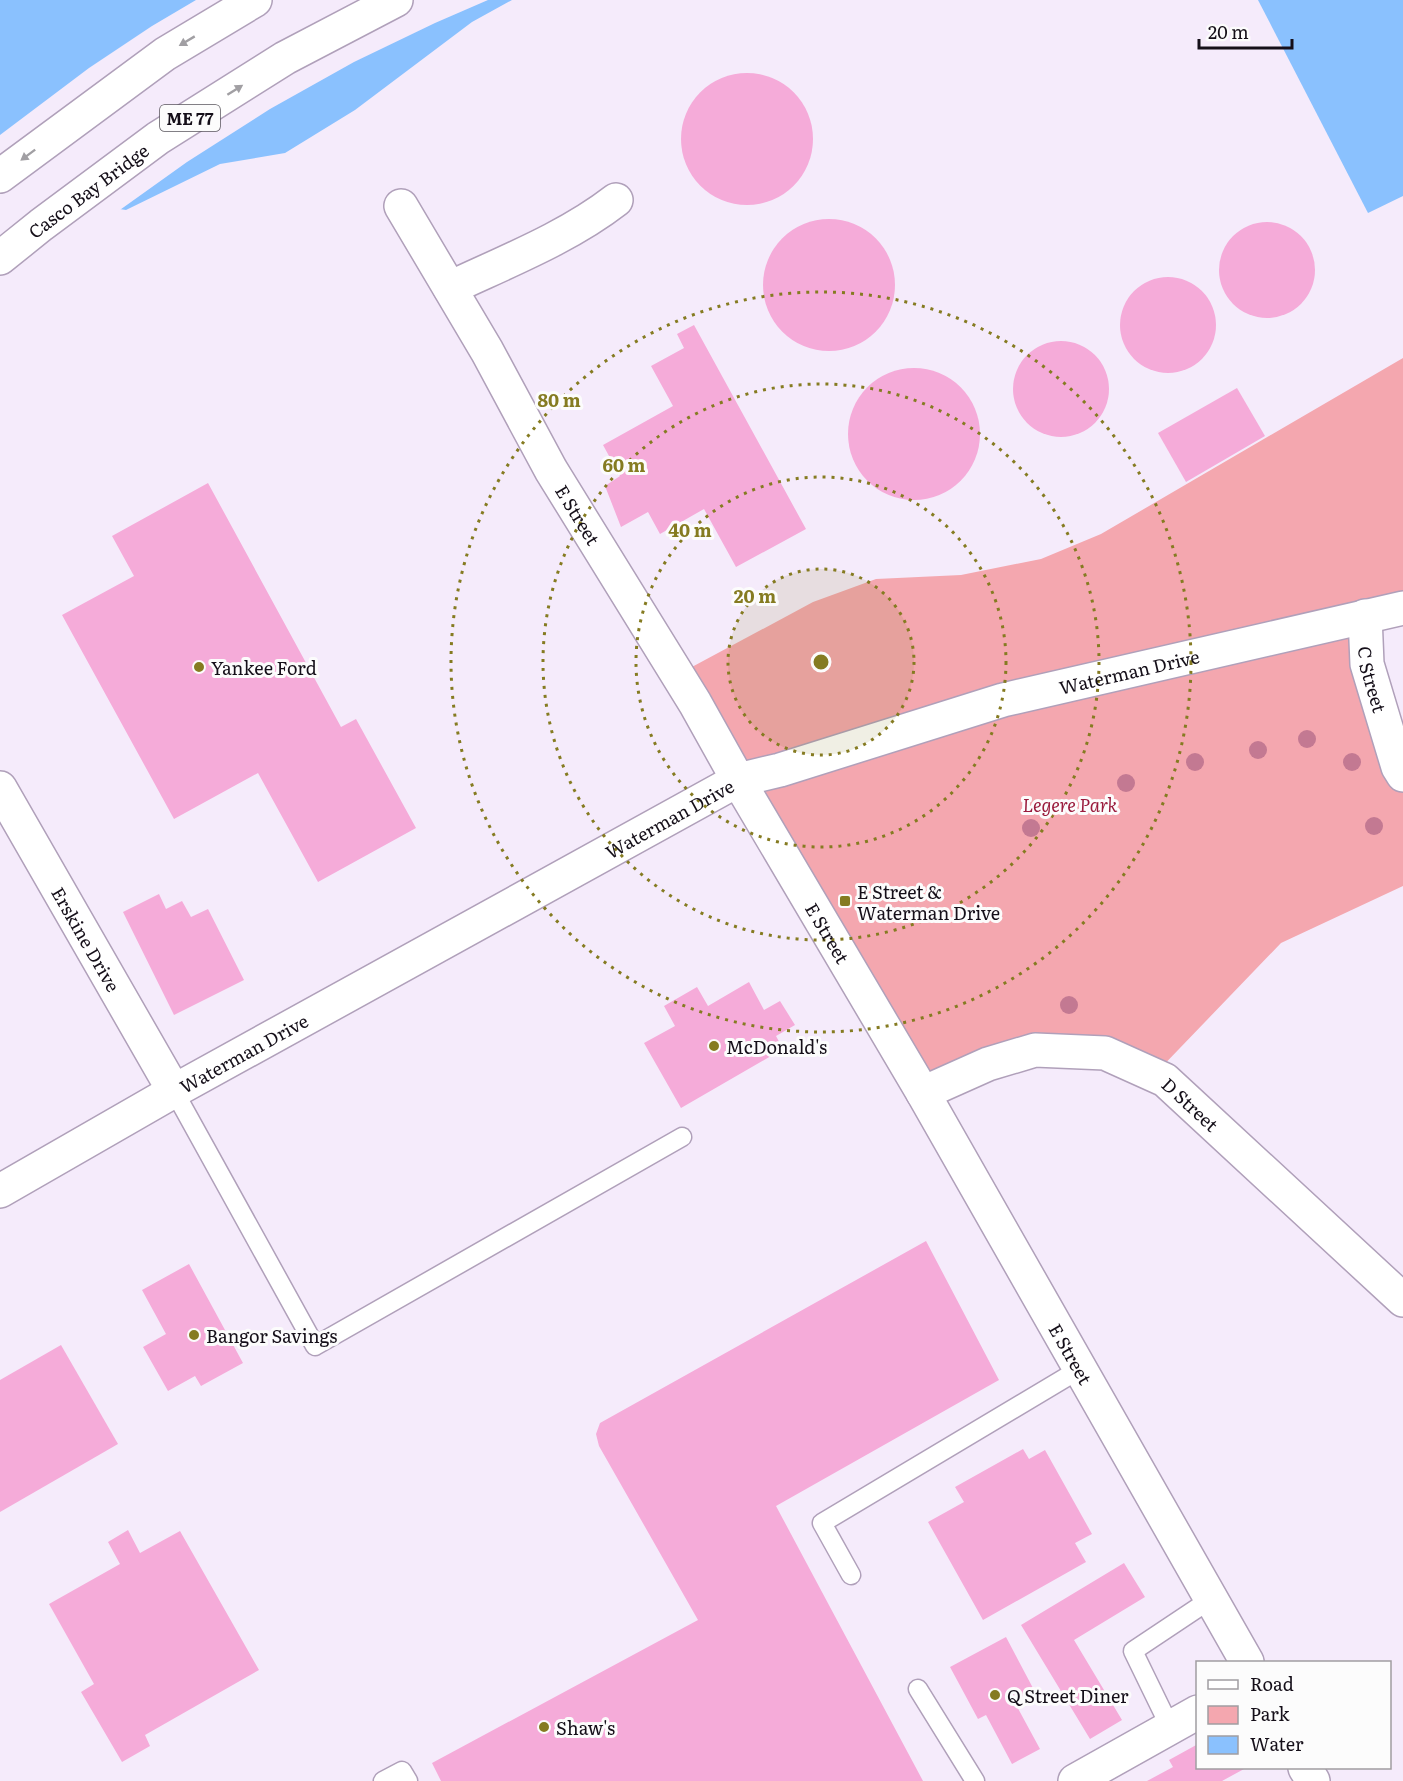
<svg xmlns="http://www.w3.org/2000/svg" width="1403" height="1781" viewBox="0 0 1403 1781" font-family="Literata,serif">
  <style>
    .park { fill: #f4a7af }
    .water { fill: #8ac1fe }
    .pier { fill: #f5ebfb }
    .building { fill: #f5abd9 }
    .lines { fill: none; stroke-linecap: round; stroke-linejoin: round }
    .service-casing { stroke: #b0a0ba; stroke-width: 21 }
    .minor-casing { stroke: #b0a0ba; stroke-width: 36 }
    .tertiary-casing { stroke: #b0a0ba; stroke-width: 36 }
    .primary-casing { stroke: #b0a0ba; stroke-width: 36 }
    .service { stroke: #fff; stroke-width: 18 }
    .minor { stroke: #fff; stroke-width: 33 }
    .tertiary { stroke: #fff; stroke-width: 33 }
    .primary { stroke: #fff; stroke-width: 33 }
    .tree { fill: #c37992 }
    .oneway { fill: #a19fa3 }
    .ring { fill: none; stroke: #857b21; stroke-width: 3; stroke-dasharray: 3 6 }
    .poi-dot { fill: #857b21; stroke: #fcfcfc; stroke-width: 2 }
    .labels { text-anchor: middle; dominant-baseline: central; stroke-width: 6; stroke-linejoin: round; paint-order: stroke }
    .shield { fill: #fcfcfc; stroke: #5a565d; stroke-width: 1.5 }
    .shield-label { font-size: 16px; font-weight: bold; fill: #150f19 }
    .street-label { font-size: 18px; fill: #150f19; stroke: #fcfcfc }
    .poi-label { font-size: 18px; fill: #150f19; stroke: #fcfcfc; text-anchor: start }
    .park-label { font-size: 18px; font-style: italic; fill: #9a1c3d; stroke: #fcfcfc }
    .centre { fill: #857b21; stroke: #fcfcfc; stroke-width: 3 }
    .ring-label { font-size: 18px; text-anchor: middle; font-weight: bold; fill: #857b21; stroke: #fcfcfc; stroke-width: 6; stroke-linejoin: round; paint-order: stroke }
  </style>
  <rect width="100%" height="100%" fill="#f5ebfb"/>
  <polygon class="park" points="1403,358 1403,608 1366,616 1403,775 1403,886 1281,943 1154,1075 1035,1050 923,1093 677,675 813,602 876,579 961,575 1041,559 1101,534"/>
  <g class="water">
    <polygon points="0,0 512,0 472,22 355,110 285,153 220,164 126,210 0,191"/>
    <polygon points="1258,0 1403,0 1403,196 1368,213"/>
  </g>
  <polygon class="pier" points="196,0 488,0 435,23 354,62 270,109 187,162 117,212 0,194 0,135 89,68 152,26"/>
  <g class="building">
    <circle cx="747" cy="139" r="66"/>
    <circle cx="829" cy="285" r="66"/>
    <circle cx="1267" cy="270" r="48"/>
    <circle cx="1168" cy="325" r="48"/>
    <polygon points="694,325 806,529 736,567 704,509 660,534 648,512 621,527 605,486 620,476 603,445 673,406 651,366 684,348 677,334"/>
    <circle cx="1061" cy="389" r="48"/>
    <circle cx="914" cy="434" r="66"/>
    <polygon points="1237,388 1265,436 1186,482 1158,433"/>
    <polygon points="208,483 341,727 356,719 416,828 318,882 258,773 174,819 62,615 134,576 112,536"/>
    <polygon points="159,894 166,909 182,901 191,917 208,909 244,980 174,1015 123,912"/>
    <polygon points="749,982 764,1010 780,1001 795,1025 776,1036 783,1049 681,1108 644,1043 675,1026 664,1006 697,987 708,1006"/>
    <polygon points="926,1241 999,1380 776,1506 923,1781 441,1781 432,1763 698,1620 599,1446 596,1434 600,1423"/>
    <polygon points="189,1264 243,1363 201,1386 195,1376 168,1391 143,1347 166,1334 142,1290"/>
    <polygon points="61,1345 118,1444 0,1512 0,1380"/>
    <polygon points="1023,1449 1029,1459 1045,1450 1092,1534 1075,1543 1086,1562 983,1620 928,1522 964,1502 955,1487"/>
    <polygon points="128,1530 140,1553 180,1531 259,1670 145,1735 150,1746 122,1762 81,1692 94,1684 49,1604 120,1564 108,1542"/>
    <polygon points="1124,1563 1145,1597 1074,1640 1122,1720 1090,1739 1021,1625"/>
    <polygon points="1006,1637 1034,1690 1014,1701 1040,1749 1012,1764 986,1715 978,1719 950,1667"/>
    <polygon points="1198,1744 1198,1768 1243,1768 1244,1769 1222,1781 1147,1781 1173,1767 1169,1760"/>
  </g>
  <g class="lines">
    <defs>
      <g id="service">
        <polyline points="174,1091 315,1346 682,1137"/>
        <polyline points="851,1575 822,1523 1080,1369"/>
        <polyline points="918,1689 975,1781"/>
        <polyline points="1170,1727 1133,1651 1211,1599"/>
        <polyline points="383,1781 402,1771 408,1781"/>
      </g>
      <g id="minor">
        <path id="s1" d="M401,206L487,351L551,470L695,703L738,780L780,770L1003,700L1403,608"/>
        <path d="M450,288C505,262 567,238 616,200"/>
        <path id="s2" d="M1365,616L1367,664L1398,767L1403,775"/>
        <path id="s3" d="M0,788L174,1091"/>
        <path id="s4" d="M923,1093L988,1064L1035,1050L1105,1053L1165,1080L1403,1300"/>
        <polyline points="1075,1781 1198,1712"/>
      </g>
      <g id="tertiary">
        <path id="s5" d="M0,1191L174,1091L738,780L923,1093L1247,1662"/>
        <polyline points="1305,1768 1313,1781"/>
      </g>
      <g id="primary">
        <polyline points="0,176 165,54 255,0"/>
        <path id="s6" d="M0,258L41,225L158,138L285,58L396,0"/>
      </g>
    </defs>
    <use href="#service" class="service-casing"/>
    <use href="#minor" class="minor-casing"/>
    <use href="#tertiary" class="tertiary-casing"/>
    <use href="#primary" class="primary-casing"/>
    <use href="#service" class="service"/>
    <use href="#minor" class="minor"/>
    <use href="#tertiary" class="tertiary"/>
    <use href="#primary" class="primary"/>
  </g>
  <g class="tree">
    <circle cx="1307" cy="739" r="9"/>
    <circle cx="1258" cy="750" r="9"/>
    <circle cx="1195" cy="762" r="9"/>
    <circle cx="1352" cy="762" r="9"/>
    <circle cx="1126" cy="783" r="9"/>
    <circle cx="1374" cy="826" r="9"/>
    <circle cx="1031" cy="828" r="9"/>
    <circle cx="1069" cy="1005" r="9"/>
  </g>
  <defs><path id="oneway-solid" d="M-6-.8H1V-3.2L6.5 0L1 3.2V.8H-6Z" transform="scale(1.5)"/></defs>
  <g class="oneway">
    <use href="#oneway-solid" transform="translate(187 41) rotate(149)"/>
    <use href="#oneway-solid" transform="translate(235 90) rotate(-32)"/>
    <use href="#oneway-solid" transform="translate(28 155) rotate(143)"/>
  </g>
  <circle cx="821" cy="662" r="93" fill="#857b21" fill-opacity=".12"/>
  <g class="ring">
    <circle cx="821" cy="662" r="93"/>
    <circle cx="821" cy="662" r="185"/>
    <circle cx="821" cy="662" r="278"/>
    <circle cx="821" cy="662" r="370"/>
  </g>
  <g class="poi-dot">
    <circle cx="199" cy="667" r="6"/>
    <rect x="839" y="895" width="12" height="12" rx="3"/>
    <circle cx="714" cy="1046" r="6"/>
    <circle cx="194" cy="1335" r="6"/>
    <circle cx="995" cy="1695" r="6"/>
    <circle cx="544" cy="1727" r="6"/>
  </g>
  <g class="labels">
    <rect class="shield" x="160" y="105" width="60" height="26" rx="4.5"/>
    <g class="shield-label">
      <text x="190" y="118">ME 77</text>
    </g>
    <g class="street-label">
      <text stroke="none"><textPath href="#s6" startOffset="111">Casco Bay Bridge</textPath></text>
      <text stroke="none"><textPath href="#s1" startOffset="356">E Street</textPath></text>
      <text stroke="none"><textPath href="#s1" startOffset="1072">Waterman Drive</textPath></text>
      <text stroke="none"><textPath href="#s2" startOffset="64">C Street</textPath></text>
      <text stroke="none"><textPath href="#s5" startOffset="766">Waterman Drive</textPath></text>
      <text stroke="none"><textPath href="#s5" startOffset="1022">E Street</textPath></text>
      <text stroke="none"><textPath href="#s3" startOffset="174">Erskine Drive</textPath></text>
      <text stroke="none"><textPath href="#s5" startOffset="280">Waterman Drive</textPath></text>
      <text stroke="none"><textPath href="#s4" startOffset="291">D Street</textPath></text>
      <text stroke="none"><textPath href="#s5" startOffset="1508">E Street</textPath></text>
    </g>
    <g class="poi-label">
      <text x="211" y="667">Yankee Ford</text>
      <text x="857" y="891">E Street &amp;<tspan x="857" dy="21">Waterman Drive</tspan></text>
      <text x="726" y="1046">McDonald's</text>
      <text x="206" y="1335">Bangor Savings</text>
      <text x="1007" y="1695">Q Street Diner</text>
      <text x="556" y="1727">Shaw's</text>
    </g>
    <g class="park-label">
      <text x="1070" y="804">Legere Park</text>
    </g>
  </g>
  <circle cx="821" cy="662" r="9" class="centre"/>
  <g class="ring-label">
    <text x="559" y="407">80 m</text>
    <text x="624" y="472">60 m</text>
    <text x="690" y="537">40 m</text>
    <text x="755" y="603">20 m</text>
  </g>
  <rect x="1196" y="1661" width="195" height="108" fill="#fcfcfc" stroke="#a09da1" stroke-width="1.5"/>
  <rect x="1208" y="1680" width="30" height="9" fill="#ffffff" stroke="#a09da1" stroke-width="1.5"/>
  <text x="1250" y="1691" font-size="18" fill="#150f19">Road</text>
  <rect x="1208" y="1706" width="30" height="18" fill="#f4a7af" stroke="#a09da1" stroke-width="1.5"/>
  <text x="1250" y="1721" font-size="18" fill="#150f19">Park</text>
  <rect x="1208" y="1736" width="30" height="18" fill="#8ac1fe" stroke="#a09da1" stroke-width="1.5"/>
  <text x="1250" y="1751" font-size="18" fill="#150f19">Water</text>
  <path d="M1199 39v9h93v-9" fill="none" stroke="#150f19" stroke-width="3"/>
  <text x="1208" y="39" font-size="18" fill="#150f19" stroke="#fcfcfc" stroke-width="4.5" paint-order="stroke">20 m</text>
</svg>
